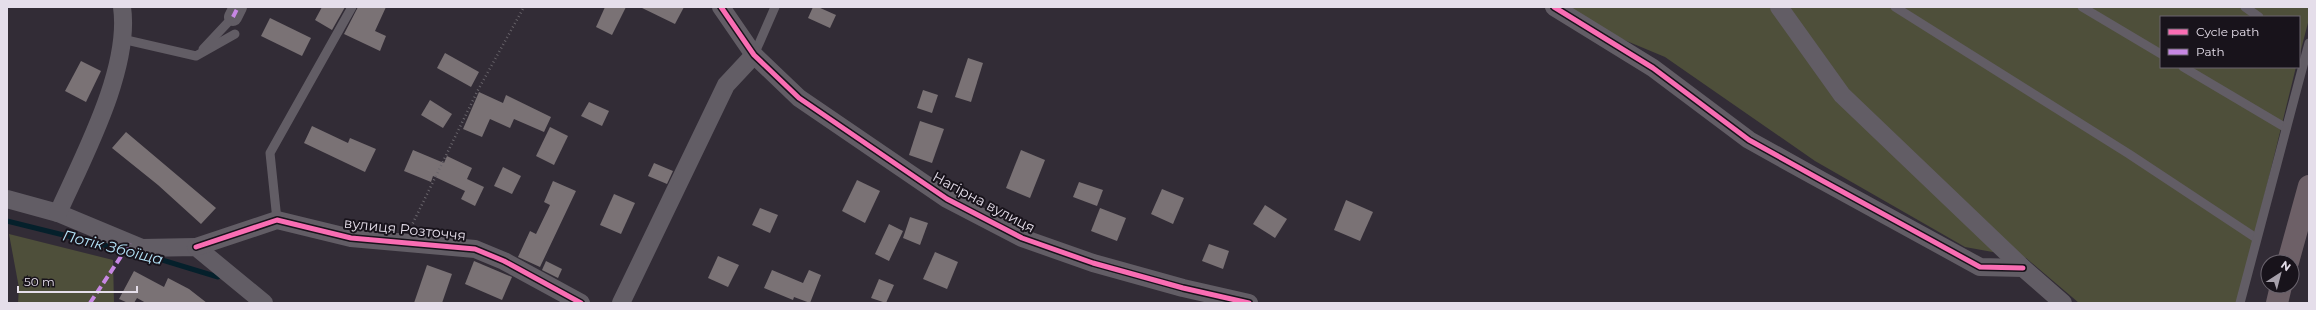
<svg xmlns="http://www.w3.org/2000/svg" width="2316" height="310" viewBox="0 0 2316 310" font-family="Montserrat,sans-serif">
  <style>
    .green { fill: #4e4f3a }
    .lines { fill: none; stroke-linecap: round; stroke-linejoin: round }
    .stream { stroke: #05202b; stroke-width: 5 }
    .building { fill: #7a7275 }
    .path { stroke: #6a666c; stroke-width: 2.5; stroke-dasharray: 1 3; stroke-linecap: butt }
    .service { stroke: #625d65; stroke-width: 9 }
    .minor { stroke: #625d65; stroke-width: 18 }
    .trunk { stroke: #6d6067; stroke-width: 22 }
    .quiet { stroke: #c787e3; stroke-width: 4; stroke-dasharray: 8 4; stroke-linecap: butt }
    .cycleway-casing { stroke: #18131b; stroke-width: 8 }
    .cycleway { stroke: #f96db3; stroke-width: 5 }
    .labels { text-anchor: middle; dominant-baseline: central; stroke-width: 4; stroke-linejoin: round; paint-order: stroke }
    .street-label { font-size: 14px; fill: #e5deea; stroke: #18131b }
    .water-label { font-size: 15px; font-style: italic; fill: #b4e4f9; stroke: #18131b }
  </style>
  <rect width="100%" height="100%" fill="#322c36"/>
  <g class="green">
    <polygon points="1560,7 2309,7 2309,19 2299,57 2299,17 2161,17 2161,67 2296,67 2238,303 2079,303 2026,258 1965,247 1815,161 1665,57 1581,22"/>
    <polygon points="9,234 113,260 114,303 18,303 19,288"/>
  </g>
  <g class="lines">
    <g class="stream">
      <polyline points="7,221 128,251"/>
      <polyline points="146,255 218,277"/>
    </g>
  </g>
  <g class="building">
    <polygon points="322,7 345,7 332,30 315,20"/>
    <polygon points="358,7 386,7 375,31 386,36 380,51 344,34"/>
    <polygon points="605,7 626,7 612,35 596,27"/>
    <polygon points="640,7 684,7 675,24"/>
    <polygon points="813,7 818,7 836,15 830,28 808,18"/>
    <polygon points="270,18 311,38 302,56 261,36"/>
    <polygon points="445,53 479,72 471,87 437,68"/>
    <polygon points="968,58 983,63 971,102 955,97"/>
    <polygon points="81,61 101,71 86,102 65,91"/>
    <polygon points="923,90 938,95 932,113 917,108"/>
    <polygon points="479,92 503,103 506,95 551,117 544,132 514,119 510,128 490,119 482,137 463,129"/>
    <polygon points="430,100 452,114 443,128 421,115"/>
    <polygon points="589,102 609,111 602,126 581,116"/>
    <polygon points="920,121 944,129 932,163 909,155"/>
    <polygon points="312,126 348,143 350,138 376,149 365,172 304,143"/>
    <polygon points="550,127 568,136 554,165 536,156"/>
    <polygon points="126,132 216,208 201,224 158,185 112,148"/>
    <polygon points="413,150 444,163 447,156 472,168 467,179 484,187 475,206 461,199 465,191 433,176 431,182 404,171"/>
    <polygon points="1021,150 1045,160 1030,198 1006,188"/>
    <polygon points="654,163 673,171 667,184 648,176"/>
    <polygon points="503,167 521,176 512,194 494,186"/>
    <polygon points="857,180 880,191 865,223 842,211"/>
    <polygon points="553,181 576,191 540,267 518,257 530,231 536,234 550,205 544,202"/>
    <polygon points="1079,182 1103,190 1097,206 1073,197"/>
    <polygon points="1162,189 1184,198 1173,224 1151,214"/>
    <polygon points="614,194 635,203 621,234 600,225"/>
    <polygon points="1346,200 1373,212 1360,241 1334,230"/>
    <polygon points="1265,205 1287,219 1275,238 1253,224"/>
    <polygon points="760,208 778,215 770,233 752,225"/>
    <polygon points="1100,208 1126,218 1117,241 1091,231"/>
    <polygon points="910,217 928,223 920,245 903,238"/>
    <polygon points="889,224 903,231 889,261 875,254"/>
    <polygon points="1209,244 1229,251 1223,269 1202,261"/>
    <polygon points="935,252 958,262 947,289 923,279"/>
    <polygon points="718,256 739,265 728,287 708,278"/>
    <polygon points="474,261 512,277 502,300 465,284"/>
    <polygon points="546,261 562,269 558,278 542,270"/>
    <polygon points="427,265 452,274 442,303 414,303"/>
    <polygon points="772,270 803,283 809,270 821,275 810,303 794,297 793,300 764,288"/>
    <polygon points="134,271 164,287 168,278 189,289 207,303 146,303 137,298 134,303 128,303 119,299"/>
    <polygon points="879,279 894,285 886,303 871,298"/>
  </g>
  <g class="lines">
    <polyline class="path" points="411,227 478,90 524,7"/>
    <g class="service">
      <polyline points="1895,7 2129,154 2256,238"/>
      <polyline points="2082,7 2161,54"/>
      <polyline points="2245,7 2259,17"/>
      <polyline points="122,39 196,56 235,34"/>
      <polyline points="203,49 233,17"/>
      <polyline points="754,55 775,7"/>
      <polyline points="2183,67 2286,128"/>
      <polyline points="277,220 270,153 352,7"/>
      <polyline points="2240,303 2309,43"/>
    </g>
    <g class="minor">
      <polyline points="721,7 754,55 799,98 947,199 1022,238 1093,263 1183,288 1249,303"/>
      <polyline points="1554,7 1653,68 1749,140 1821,180 1980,267 2023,268"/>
      <polyline points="1779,7 1842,95 2023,268 2063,303"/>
      <polyline points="233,17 238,7"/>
      <polyline points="7,199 58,213 142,248 196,247 264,303"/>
      <path d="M58,213C83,157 131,69 122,7"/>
      <polyline points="196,247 277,220 351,238 475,249 504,261 581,303"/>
      <polyline points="621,303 726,85 754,55"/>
    </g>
    <g class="trunk">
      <polyline points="2288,262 2309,186"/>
      <polyline points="2277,303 2281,286"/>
    </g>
    <g class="quiet">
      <polyline points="233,17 238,7"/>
      <polyline points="90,303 130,243"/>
    </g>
    <defs>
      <g id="cycleway">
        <polyline points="721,7 754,55 799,98 947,199 1022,238 1093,263 1183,288 1249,303"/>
        <polyline points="1554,7 1653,68 1749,140 1821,180 1980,267 2023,268"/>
        <polyline points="196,247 277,220 351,238 475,249 504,261 581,303"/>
      </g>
    </defs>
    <use href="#cycleway" class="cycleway-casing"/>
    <use href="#cycleway" class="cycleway"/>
  </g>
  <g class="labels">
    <g class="street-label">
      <text transform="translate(984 202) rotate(28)">Нагірна вулиця</text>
      <text transform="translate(405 229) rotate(6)">вулиця Розточчя</text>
    </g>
    <g class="water-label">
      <text transform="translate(113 247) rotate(14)">Потік Збоїща</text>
    </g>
  </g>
  <rect width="2316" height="310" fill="none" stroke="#e5deea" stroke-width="16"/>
  <rect x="2160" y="16" width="140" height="52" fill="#18131b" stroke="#6a646e"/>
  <rect x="2168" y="29" width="20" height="6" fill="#f96db3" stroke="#6a646e"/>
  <text x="2196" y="36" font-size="12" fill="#e5deea">Cycle path</text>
  <rect x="2168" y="49" width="20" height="6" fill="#c787e3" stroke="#6a646e"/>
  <text x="2196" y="56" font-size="12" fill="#e5deea">Path</text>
  <g transform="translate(2280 274) rotate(36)"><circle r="19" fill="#18131b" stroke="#6a646e"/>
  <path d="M0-3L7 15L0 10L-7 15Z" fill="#a6a0ab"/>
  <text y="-6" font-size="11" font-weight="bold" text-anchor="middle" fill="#e5deea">N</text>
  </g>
  <path d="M18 286v6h119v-6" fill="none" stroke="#e5deea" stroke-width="2"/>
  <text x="24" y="286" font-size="12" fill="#e5deea" stroke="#18131b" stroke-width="3" paint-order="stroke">50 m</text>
</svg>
